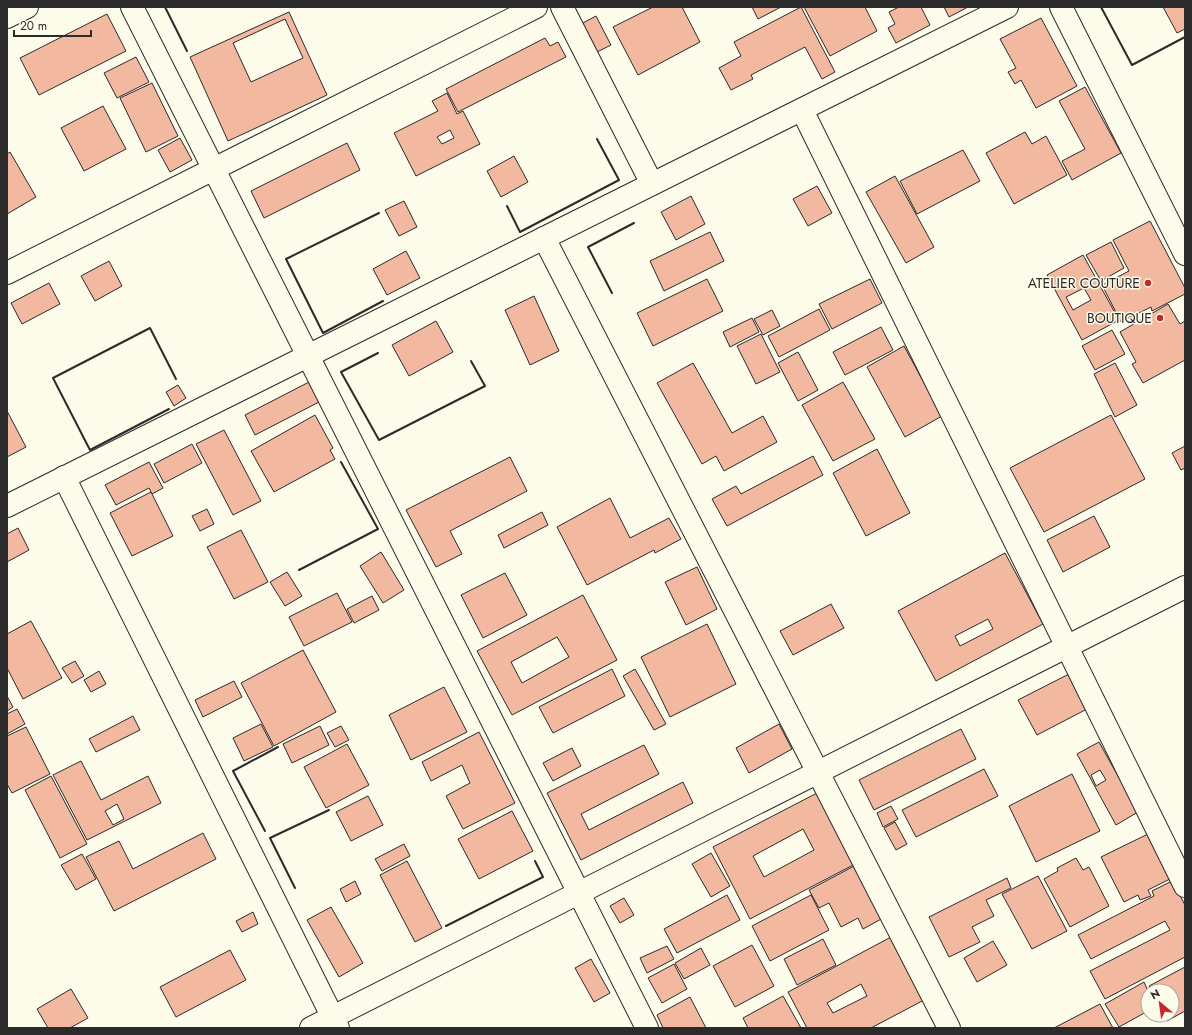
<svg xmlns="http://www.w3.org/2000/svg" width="1192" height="1035" viewBox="0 0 1192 1035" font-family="Jost,sans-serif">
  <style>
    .building { fill: #f2b8a0; stroke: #2b2b2b; fill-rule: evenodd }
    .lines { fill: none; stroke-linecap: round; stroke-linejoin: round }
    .minor-casing { stroke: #2b2b2b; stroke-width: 24 }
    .minor { stroke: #fdfbea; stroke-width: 22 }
    .wall { stroke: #2b2b2b; stroke-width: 2 }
    .poi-dot { fill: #c62828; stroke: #fdfbea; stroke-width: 1.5 }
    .labels { text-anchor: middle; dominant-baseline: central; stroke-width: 3; stroke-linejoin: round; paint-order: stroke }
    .poi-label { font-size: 14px; fill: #2b2b2b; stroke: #fdfbea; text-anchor: end }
  </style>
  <rect width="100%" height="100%" fill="#fdfbea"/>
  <g class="building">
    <polygon points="653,7 682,7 700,42 638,75 613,27"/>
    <polygon points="752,7 781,7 758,19"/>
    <polygon points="801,7 835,72 822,79 805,47 751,75 753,79 731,90 719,68 741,56 734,42"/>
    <polygon points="804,7 865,7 877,31 830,56"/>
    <polygon points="899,7 921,7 930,25 896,43 888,28 895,24 889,12"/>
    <polygon points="944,7 968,7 949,17"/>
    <polygon points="1163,7 1185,7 1185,29 1177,33"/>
    <path d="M289,12L327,95L228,141L190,57ZM285,19L303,58L251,82L233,43Z"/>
    <polygon points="107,14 126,51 39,95 20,58"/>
    <polygon points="596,16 611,45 595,53 581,24"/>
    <polygon points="1041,18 1077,86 1036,108 1021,80 1015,84 1008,72 1016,68 1000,39"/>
    <polygon points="545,38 550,46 558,42 566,57 458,112 446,89"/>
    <polygon points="136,57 149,82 117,98 104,73"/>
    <polygon points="152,83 178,136 146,152 120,98"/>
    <polygon points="1085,87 1121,153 1072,180 1062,161 1085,149 1059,101"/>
    <path d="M447,93L457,114L463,111L480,144L416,176L394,133L438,111L432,101ZM450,130L454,138L442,144L437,137Z"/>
    <polygon points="103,106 126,149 84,171 61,128"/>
    <polygon points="1025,132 1032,144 1046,136 1067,175 1014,204 986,153"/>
    <polygon points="180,138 192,160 170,172 158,150"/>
    <polygon points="347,143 360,170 264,218 251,191"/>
    <polygon points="963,150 980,181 917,214 900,181"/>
    <polygon points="10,152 36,197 7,214 7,154"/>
    <polygon points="514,156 528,182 501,197 487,171"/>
    <polygon points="895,176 934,247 906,263 866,192"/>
    <polygon points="817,186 832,213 808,226 793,199"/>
    <polygon points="691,196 705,224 676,240 661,212"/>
    <polygon points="404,201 417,227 399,236 385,210"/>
    <polygon points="1150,221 1185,288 1185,294 1152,311 1151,307 1121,322 1102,285 1129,271 1113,240"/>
    <polygon points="710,232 724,261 664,291 650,261"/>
    <polygon points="1111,242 1124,268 1101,281 1086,255"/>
    <polygon points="406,251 420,278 387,295 373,269"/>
    <path d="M1083,255L1119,320L1082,340L1047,275ZM1084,288L1091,300L1073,310L1066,297Z"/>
    <polygon points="109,261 122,286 95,301 81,276"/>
    <polygon points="707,279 723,311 653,346 637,313"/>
    <polygon points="870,279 882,303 832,329 819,304"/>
    <polygon points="49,283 60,304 22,324 11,303"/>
    <polygon points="534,296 559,351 530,365 505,310"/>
    <polygon points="1168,304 1180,324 1185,321 1185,360 1143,383 1132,364 1136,362 1120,332"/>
    <polygon points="819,309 830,330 779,357 768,336"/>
    <polygon points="772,310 780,326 763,335 754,319"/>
    <polygon points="752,318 759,332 730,347 723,332"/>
    <polygon points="436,321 453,352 409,376 392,345"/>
    <polygon points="881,327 893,350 845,375 833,352"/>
    <polygon points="1112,330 1125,354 1095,370 1082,346"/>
    <polygon points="761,334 780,372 756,384 737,346"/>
    <polygon points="904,346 942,416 905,437 867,367"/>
    <polygon points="798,352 818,390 798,401 778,363"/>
    <polygon points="693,363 732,433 763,416 777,442 724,471 716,456 702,464 657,383"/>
    <polygon points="1115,363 1137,405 1115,417 1094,374"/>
    <polygon points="311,381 321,401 255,435 245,415"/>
    <polygon points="843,382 875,439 833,461 802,405"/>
    <polygon points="178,385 186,398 174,406 166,392"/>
    <polygon points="7,411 26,447 7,457"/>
    <polygon points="315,415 333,448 330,450 335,459 274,492 251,451"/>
    <polygon points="1111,415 1145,479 1044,532 1010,468"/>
    <polygon points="224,430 261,501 233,515 196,444"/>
    <polygon points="192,444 202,463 164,483 154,464"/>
    <polygon points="1185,446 1185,468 1181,470 1172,453"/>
    <polygon points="877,449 910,513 866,536 833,473"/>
    <polygon points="813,456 823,475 727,526 712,499 736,486 741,494"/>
    <polygon points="510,457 527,491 450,531 462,554 436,567 406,510"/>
    <polygon points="149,462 163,488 152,494 149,488 116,505 105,485"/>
    <polygon points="151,492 173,536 132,556 110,513"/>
    <polygon points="610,498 630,538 669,518 681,539 655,553 654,550 587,585 557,527"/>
    <polygon points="207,509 214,524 200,531 192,516"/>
    <polygon points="542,512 548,525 504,548 498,535"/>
    <polygon points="1094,516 1110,547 1063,572 1047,540"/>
    <polygon points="18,528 29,550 7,562 7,534"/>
    <polygon points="241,530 268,582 234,599 207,547"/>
    <polygon points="381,552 404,590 383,603 360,566"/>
    <path d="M1005,553L1043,624L936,681L898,611ZM988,619L993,629L960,646L955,636Z"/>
    <polygon points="697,567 717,609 686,625 665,582"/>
    <polygon points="287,572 302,596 285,606 270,582"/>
    <polygon points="505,573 527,615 483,638 461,595"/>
    <polygon points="337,593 352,622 304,646 289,617"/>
    <path d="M583,595L617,660L512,715L477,651ZM557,637L569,657L522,683L511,662Z"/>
    <polygon points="372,596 379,610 354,623 347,609"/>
    <polygon points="831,604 844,628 793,655 780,631"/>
    <polygon points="31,621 62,678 23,699 7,668 7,634"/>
    <polygon points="707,624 736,684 670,717 641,657"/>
    <polygon points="303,650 336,712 274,746 241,683"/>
    <polygon points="75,661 84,676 72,683 62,668"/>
    <polygon points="612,669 625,696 553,733 539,707"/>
    <polygon points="635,669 666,724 654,730 623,676"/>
    <polygon points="99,671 106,684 91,692 84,680"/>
    <polygon points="1069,674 1087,709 1037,735 1018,700"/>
    <polygon points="234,681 242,697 203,717 195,700"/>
    <polygon points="444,687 467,732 411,760 389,715"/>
    <polygon points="7,696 13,707 7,711"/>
    <polygon points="17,709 25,724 7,734 7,714"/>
    <polygon points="133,716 140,730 96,752 89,739"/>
    <polygon points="261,724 273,747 244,761 233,738"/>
    <polygon points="779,724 792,749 749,773 736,748"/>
    <polygon points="320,726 329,745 292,763 283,744"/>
    <polygon points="341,726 349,740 335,747 327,733"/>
    <polygon points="26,727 50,774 12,793 7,784 7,736"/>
    <polygon points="961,729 976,759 874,810 859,780"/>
    <polygon points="479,732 515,803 463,829 446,796 470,783 462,765 431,781 422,762"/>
    <path d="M1099,742L1138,812L1116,825L1077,754ZM1100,770L1106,780L1096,786L1091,775Z"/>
    <polygon points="347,744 369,785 326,808 304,767"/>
    <polygon points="644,745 659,774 581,814 589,830 683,782 693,803 581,860 547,793"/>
    <polygon points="572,748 581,766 553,781 543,763"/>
    <path d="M81,761L101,800L148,776L161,803L87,840L53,775ZM117,804L124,819L113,825L105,811Z"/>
    <polygon points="984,769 998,796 916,837 902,810"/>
    <polygon points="1072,774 1100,831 1036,862 1009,806"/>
    <polygon points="51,776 87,844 60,858 25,790"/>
    <path d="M817,793L855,864L750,919L713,847ZM803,829L814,850L764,877L753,856Z"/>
    <polygon points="368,796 383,825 351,841 336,812"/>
    <polygon points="891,806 898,819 883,827 877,813"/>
    <polygon points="512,811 533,851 479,879 458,839"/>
    <polygon points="895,822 907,844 896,850 884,828"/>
    <polygon points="203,833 216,859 114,911 86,857 119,841 133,869"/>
    <polygon points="1150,833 1172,878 1148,890 1151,896 1140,900 1138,895 1124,902 1101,857"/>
    <polygon points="404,844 410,856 382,871 375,859"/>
    <polygon points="711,853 730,886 711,897 692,864"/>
    <polygon points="82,854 96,879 76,890 61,865"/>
    <polygon points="1076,858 1083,870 1089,867 1109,906 1070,927 1044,879 1058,871 1057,868"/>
    <polygon points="407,861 442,928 415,942 380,875"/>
    <polygon points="856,865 883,918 863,929 858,918 841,927 829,903 819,908 809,890"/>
    <polygon points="1038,876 1067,931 1032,949 1002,894"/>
    <polygon points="1007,878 1011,888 986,900 994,916 972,927 980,942 949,957 929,917"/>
    <polygon points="355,881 361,894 346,902 340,889"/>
    <polygon points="1172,881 1185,905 1185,957 1105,999 1090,971 1170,930 1165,921 1091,959 1078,935 1154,896 1152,891"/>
    <polygon points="727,895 740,920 677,953 664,929"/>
    <polygon points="811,895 829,930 770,961 752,926"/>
    <polygon points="624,898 634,915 620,923 610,906"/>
    <polygon points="331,907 363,963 339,977 307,920"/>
    <polygon points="253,912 258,924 242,932 236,921"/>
    <path d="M891,937L924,1000L871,1028H807L788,992ZM861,984L867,996L833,1013L827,1003Z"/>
    <polygon points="823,939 836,965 797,985 784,959"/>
    <polygon points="993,941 1007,965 977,982 964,958"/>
    <polygon points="752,945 774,986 735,1007 713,966"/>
    <polygon points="667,946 674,959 647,973 640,958"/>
    <polygon points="701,948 710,965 684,979 675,963"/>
    <polygon points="230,950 246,980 176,1017 160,987"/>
    <polygon points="591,959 610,993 594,1002 575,968"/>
    <polygon points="674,964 687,989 662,1003 648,978"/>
    <polygon points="1185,967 1185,1011 1167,1021 1164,1015 1172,1015 1172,991 1152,991 1149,986"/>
    <polygon points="1144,982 1148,991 1148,1011 1119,1027 1105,1004"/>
    <polygon points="71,989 88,1018 70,1028 48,1028 37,1009"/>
    <polygon points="783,996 801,1028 748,1028 743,1018"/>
    <polygon points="690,997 706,1028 663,1028 657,1015"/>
    <polygon points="1100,1004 1113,1028 1054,1028"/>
  </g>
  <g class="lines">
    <defs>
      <g id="minor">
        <polyline points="132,7 647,1028"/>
        <polyline points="562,7 652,184"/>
        <polyline points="1061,7 1185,254"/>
        <polyline points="7,17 27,7"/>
        <polyline points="802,110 1185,886"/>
        <polyline points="544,238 949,1028"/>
        <polyline points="7,273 536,7"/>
        <polyline points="64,477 338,1028"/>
        <polyline points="7,506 1007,7"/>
        <polyline points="311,1028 1185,587"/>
      </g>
    </defs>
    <use href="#minor" class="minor-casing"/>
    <use href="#minor" class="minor"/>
    <g class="wall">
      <polyline points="165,7 187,51"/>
      <polyline points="1101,7 1132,65 1185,37"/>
      <polyline points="507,206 520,232 619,180 597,139"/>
      <polyline points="379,213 286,259 323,333 383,301"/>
      <polyline points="612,293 588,247 634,223"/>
      <polyline points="378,353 341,372 379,440 485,386 471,361"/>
      <polyline points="169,409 90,450 53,378 150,328 176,379"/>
      <polyline points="299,570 378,529 341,462"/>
      <polyline points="265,831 233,771 278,747"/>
      <polyline points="295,888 270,838 329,810"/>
      <polyline points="446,926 543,877 535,861"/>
    </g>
  </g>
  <g class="poi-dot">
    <circle cx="1148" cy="283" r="4"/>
    <circle cx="1160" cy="318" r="4"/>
  </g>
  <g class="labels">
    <g class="poi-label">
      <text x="1140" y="283">ATELIER COUTURE</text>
      <text x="1152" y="318">BOUTIQUE</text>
    </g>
  </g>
  <rect width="1192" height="1035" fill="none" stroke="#2b2b2b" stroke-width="16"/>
  <g transform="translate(1160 1003) rotate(331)"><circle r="19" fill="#fdfbea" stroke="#a9a89e"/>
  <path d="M0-3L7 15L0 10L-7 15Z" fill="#c62828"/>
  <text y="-6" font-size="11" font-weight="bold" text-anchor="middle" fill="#2b2b2b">N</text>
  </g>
  <path d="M14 30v6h77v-6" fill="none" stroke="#2b2b2b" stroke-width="2"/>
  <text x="20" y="30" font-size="12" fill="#2b2b2b" stroke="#fdfbea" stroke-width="3" paint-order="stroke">20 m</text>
</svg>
